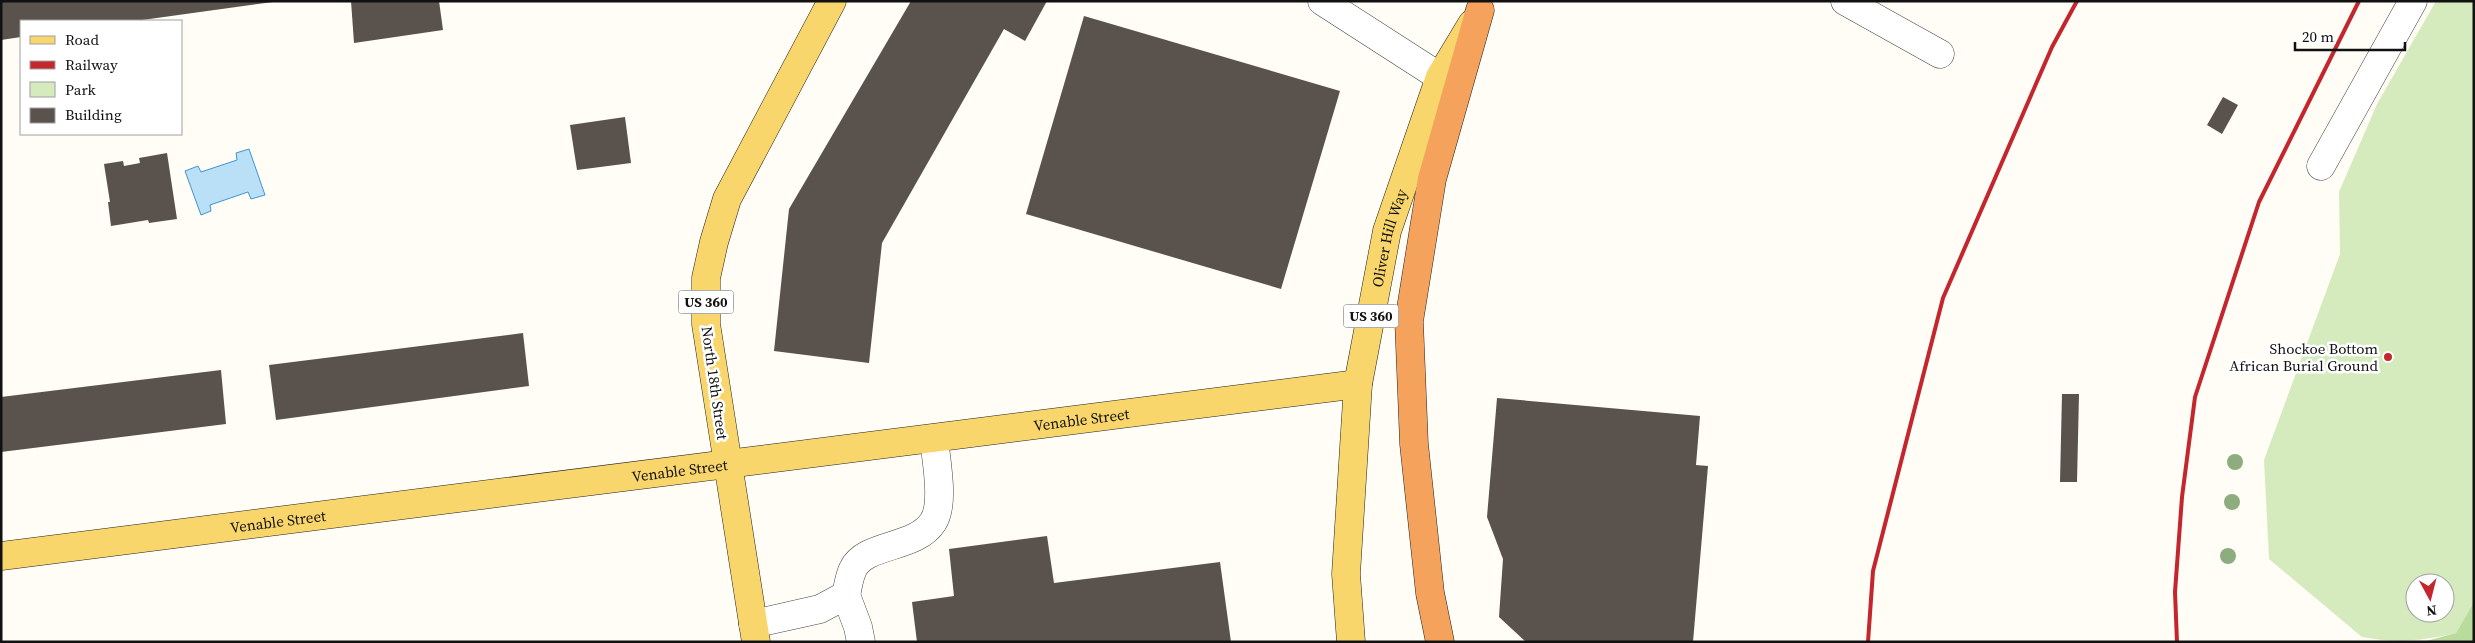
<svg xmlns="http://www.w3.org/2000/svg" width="2475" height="643" viewBox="0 0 2475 643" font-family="'Source Serif 4',serif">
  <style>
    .green { fill: #d5ebbd; fill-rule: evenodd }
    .forest { fill: #b9dc9c }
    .water { fill: #b9e0f7; stroke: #3f96cf }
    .building { fill: #5a524d }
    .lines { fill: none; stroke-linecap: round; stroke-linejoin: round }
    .minor-casing { stroke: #444; stroke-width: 29 }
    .major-casing { stroke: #222; stroke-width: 29 }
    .highway-casing { stroke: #222; stroke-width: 29 }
    .minor { stroke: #fff; stroke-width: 28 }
    .major { stroke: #f9d66b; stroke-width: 28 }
    .highway { stroke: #f5a25d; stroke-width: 28 }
    .rail { stroke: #c4262e; stroke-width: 4 }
    .tree { fill: #8dad7f }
    .poi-dot { fill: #c4262e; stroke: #fff; stroke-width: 2 }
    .labels { text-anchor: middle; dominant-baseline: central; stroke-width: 5; stroke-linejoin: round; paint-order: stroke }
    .shield { fill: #fff; stroke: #585858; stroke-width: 1 }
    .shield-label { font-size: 14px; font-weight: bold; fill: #111 }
    .street-label { font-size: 15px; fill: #111; stroke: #fff }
    .poi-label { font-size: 15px; fill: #111; stroke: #fff; text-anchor: end }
  </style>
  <rect width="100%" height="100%" fill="#fffdf5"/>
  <path class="green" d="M2436,1H2474V602L2456,633C2424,641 2394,643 2362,637L2269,559L2264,460L2340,254L2339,192L2377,104ZM2415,583H2445V613H2415Z"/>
  <polygon class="forest" points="2474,602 2474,642 2423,642 2456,633"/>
  <polygon class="water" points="249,149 265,195 251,199 248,192 210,205 211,211 201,215 185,171 198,166 201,172 237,160 236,153"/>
  <g class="building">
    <polygon points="1,1 273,1 273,2 135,21 21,21 21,37 1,40"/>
    <polygon points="351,1 439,1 443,30 354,43"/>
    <polygon points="911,1 1047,1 1025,41 1004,29 882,243 869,363 774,351 789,209"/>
    <polygon points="1084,16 1340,91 1281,289 1026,214"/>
    <polygon points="2223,97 2238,105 2222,134 2207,125"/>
    <polygon points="625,117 631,163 577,170 570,125"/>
    <polygon points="167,153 177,219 149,223 148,220 111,226 108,202 110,202 104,164 123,161 124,166 140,163 139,158"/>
    <polygon points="523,333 529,386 276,420 269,365"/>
    <polygon points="221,370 226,424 1,452 1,397"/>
    <polygon points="2062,394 2079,394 2077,482 2060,482"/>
    <polygon points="1497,398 1700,416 1696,465 1708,466 1693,642 1526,642 1499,617 1503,559 1487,517"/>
    <polygon points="1047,536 1054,583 1220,562 1231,642 917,642 912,602 954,596 949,549"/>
  </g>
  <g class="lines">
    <defs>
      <g id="minor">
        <polyline points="1322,1 1440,77"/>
        <polyline points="1845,1 1940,54"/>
        <polyline points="2321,166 2413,1"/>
        <polyline points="846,595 858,627 861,642"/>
        <path d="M753,624L820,609L846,595C848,587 849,577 853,569C865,543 916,549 933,522C945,504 936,460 934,439"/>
      </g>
      <g id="major">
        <path id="s1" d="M1,556L1358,384"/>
        <polyline points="756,642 706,324 706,278 714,242 727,199 832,1"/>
        <path id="s2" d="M1351,642L1346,574L1358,384L1387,231L1440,77L1472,24"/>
      </g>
      <polyline id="highway" points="1440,642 1430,593 1414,444 1409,321 1432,179 1480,10"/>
    </defs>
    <use href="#minor" class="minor-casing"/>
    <use href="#major" class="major-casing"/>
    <use href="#highway" class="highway-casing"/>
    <use href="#minor" class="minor"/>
    <use href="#major" class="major"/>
    <use href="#highway" class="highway"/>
    <g class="rail">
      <polyline points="1868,642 1873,571 1943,298 2052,47 2077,1"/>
      <polyline points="2177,642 2175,592 2182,497 2195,397 2259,202 2359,1"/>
    </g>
  </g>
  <g class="tree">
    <circle cx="2235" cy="462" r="8"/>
    <circle cx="2232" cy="502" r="8"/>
    <circle cx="2228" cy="556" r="8"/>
  </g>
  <circle class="poi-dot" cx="2388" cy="357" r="5"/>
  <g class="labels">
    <g class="shield">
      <rect x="678.5" y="290.5" width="55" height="23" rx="4"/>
      <rect x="1343.5" y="304.5" width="55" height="23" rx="4"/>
    </g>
    <g class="shield-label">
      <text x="706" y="302">US 360</text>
      <text x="1371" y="316">US 360</text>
    </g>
    <g class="street-label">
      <text stroke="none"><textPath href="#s2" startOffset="408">Oliver Hill Way</textPath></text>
      <text transform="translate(715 383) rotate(82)">North 18th Street</text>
      <text stroke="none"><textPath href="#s1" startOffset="1089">Venable Street</textPath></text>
      <text stroke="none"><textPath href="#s1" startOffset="684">Venable Street</textPath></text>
      <text stroke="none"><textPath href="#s1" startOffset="279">Venable Street</textPath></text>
    </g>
    <g class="poi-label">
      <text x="2378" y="348">Shockoe Bottom<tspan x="2378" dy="17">African Burial Ground</tspan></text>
    </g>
  </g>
  <rect width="2475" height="643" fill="none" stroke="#111111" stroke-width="5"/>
  <rect x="20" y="20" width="162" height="115" fill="#ffffff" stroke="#a0a0a0"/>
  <rect x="30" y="36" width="25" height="8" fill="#f9d66b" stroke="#a0a0a0"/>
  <text x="65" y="45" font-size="15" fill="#111111">Road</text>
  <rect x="30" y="61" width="25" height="8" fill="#c4262e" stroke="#a0a0a0"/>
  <text x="65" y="70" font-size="15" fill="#111111">Railway</text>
  <rect x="30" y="82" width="25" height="15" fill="#d5ebbd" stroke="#a0a0a0"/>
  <text x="65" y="95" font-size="15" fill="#111111">Park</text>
  <rect x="30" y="108" width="25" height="15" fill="#5a524d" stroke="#a0a0a0"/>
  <text x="65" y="120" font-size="15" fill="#111111">Building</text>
  <g transform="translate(2430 598) rotate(173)"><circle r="24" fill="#ffffff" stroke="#a0a0a0"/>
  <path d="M0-4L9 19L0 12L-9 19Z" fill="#c4262e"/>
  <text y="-8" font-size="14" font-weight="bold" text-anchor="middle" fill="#111111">N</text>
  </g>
  <path d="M2295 42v8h110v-8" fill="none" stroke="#111111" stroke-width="2.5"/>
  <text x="2302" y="42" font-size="15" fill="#111111" stroke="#ffffff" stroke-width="4" paint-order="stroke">20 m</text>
</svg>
